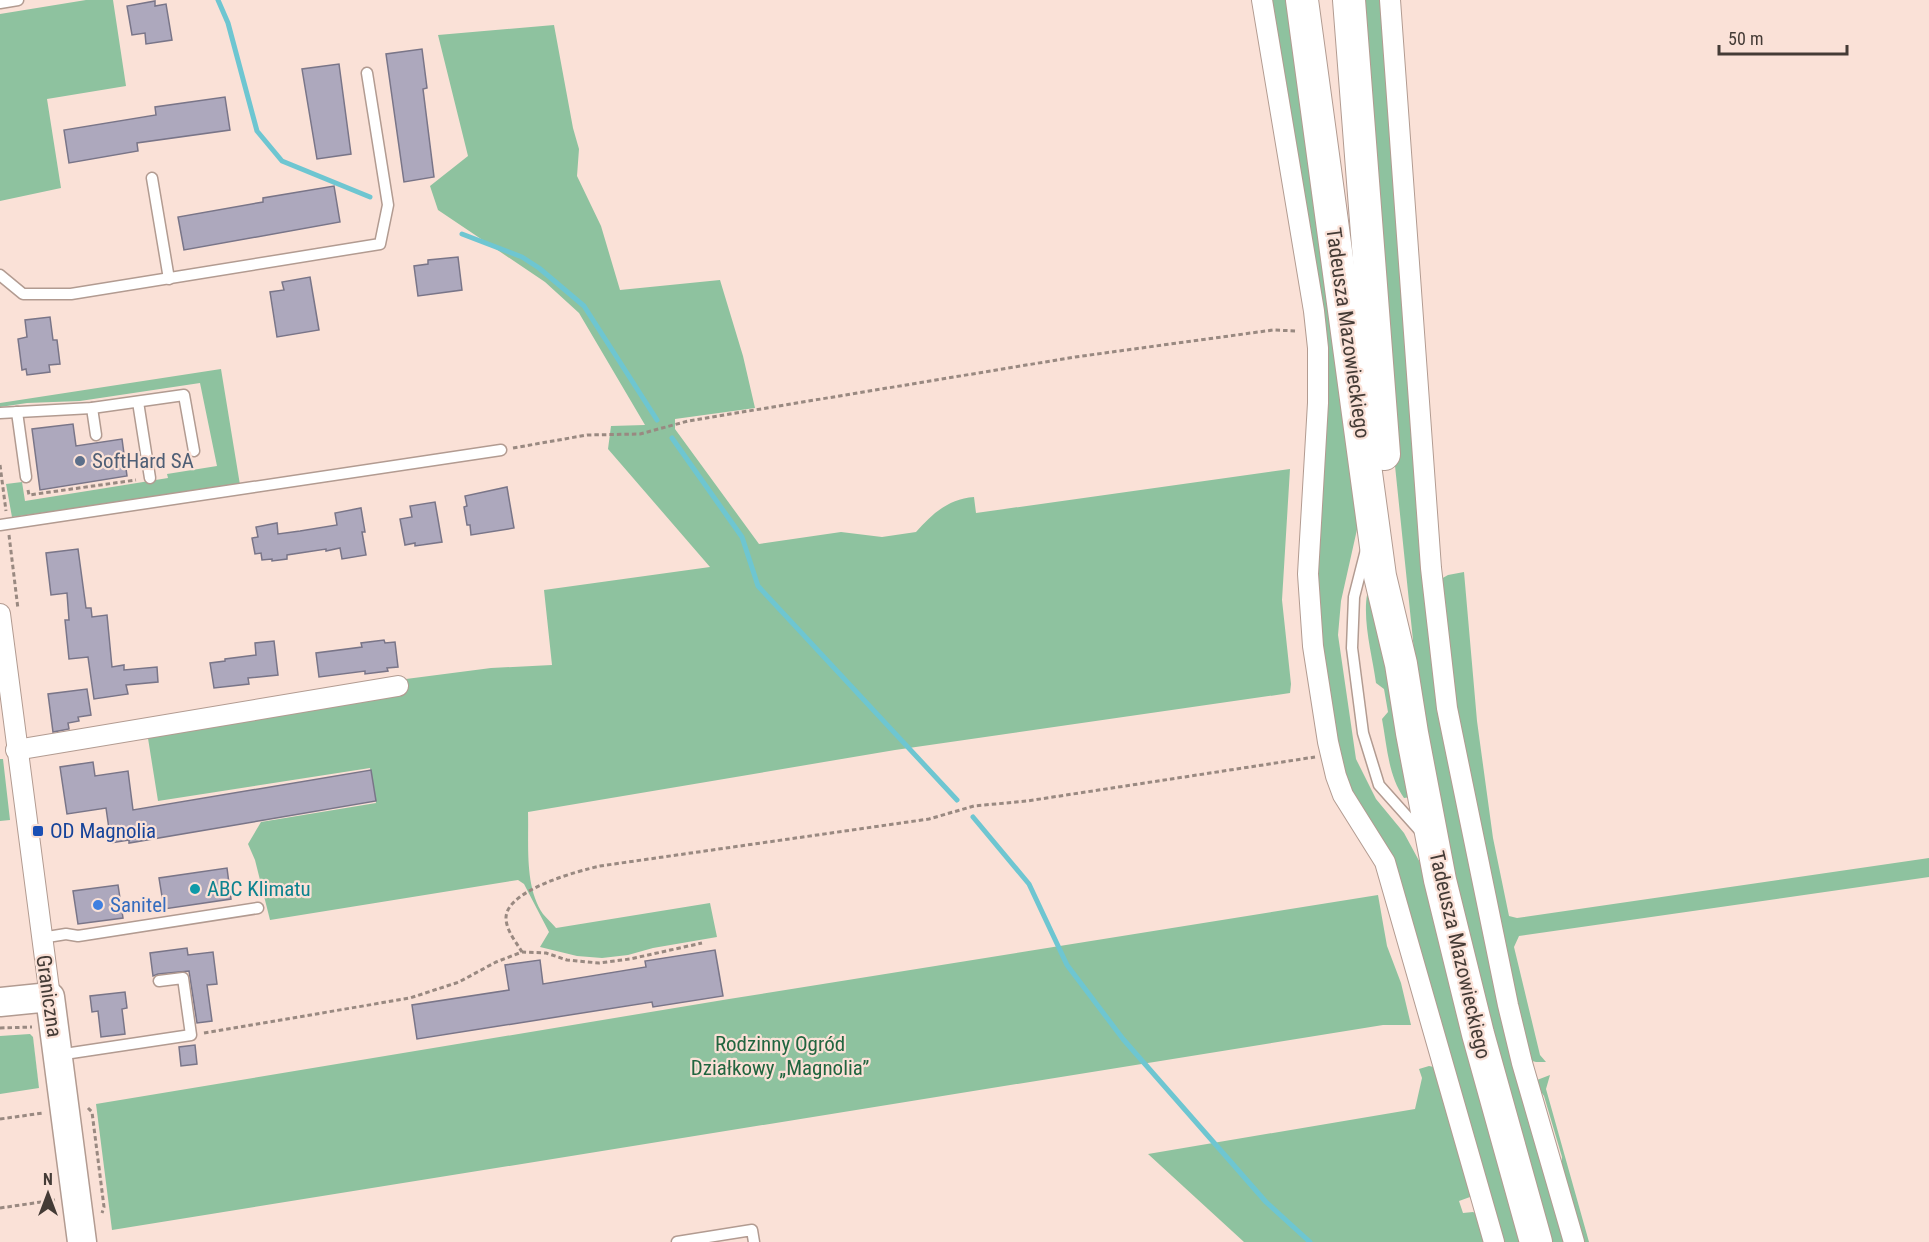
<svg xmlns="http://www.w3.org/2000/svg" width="1929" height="1242" viewBox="0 0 1929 1242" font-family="'Roboto Condensed',sans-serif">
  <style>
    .green { fill: #8ec29f }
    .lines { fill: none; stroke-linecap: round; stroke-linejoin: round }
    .stream { stroke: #6ec6d1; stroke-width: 5 }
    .building { fill: #ada8bd; stroke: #797588; stroke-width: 1.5 }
    .lane-casing { stroke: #b29b91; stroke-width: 13 }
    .street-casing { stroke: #b29b91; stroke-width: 22 }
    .secondary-casing { stroke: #b29b91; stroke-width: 31 }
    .primary-casing { stroke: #b29b91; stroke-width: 34 }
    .path { stroke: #998981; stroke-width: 3; stroke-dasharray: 4.5 3; stroke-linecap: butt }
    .lane { stroke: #fff; stroke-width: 10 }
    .street { stroke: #fff; stroke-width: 20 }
    .secondary { stroke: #fff; stroke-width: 28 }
    .primary { stroke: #fff; stroke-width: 32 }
    .service-dot { fill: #5c6f8a; stroke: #fae1d7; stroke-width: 2 }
    .transit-dot { fill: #1a4fb4; stroke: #fae1d7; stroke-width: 2 }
    .culture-dot { fill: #0f9aa8; stroke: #fae1d7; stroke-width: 2 }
    .shop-dot { fill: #3f7fe0; stroke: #fae1d7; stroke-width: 2 }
    .labels { text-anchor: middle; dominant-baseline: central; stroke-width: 4.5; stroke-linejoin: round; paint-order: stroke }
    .street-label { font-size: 21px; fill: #443b36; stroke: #fae1d7 }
    .service-label { font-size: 21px; fill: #4e5e75; stroke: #fae1d7; text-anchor: start }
    .transit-label { font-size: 21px; fill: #164399; stroke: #fae1d7; text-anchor: start }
    .culture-label { font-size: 21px; fill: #0d838f; stroke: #fae1d7; text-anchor: start }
    .shop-label { font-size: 21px; fill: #366cbe; stroke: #fae1d7; text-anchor: start }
    .park-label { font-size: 21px; fill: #21653f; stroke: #fae1d7 }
  </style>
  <rect width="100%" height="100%" fill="#fae1d7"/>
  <g class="green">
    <polygon points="86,0 113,0 126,86 47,99 61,188 0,201 0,14"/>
    <polygon points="1268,0 1294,0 1358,525 1341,601 1338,635 1356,759 1376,799 1404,833 1424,870 1521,1242 1501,1242 1448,1056 1346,786 1330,711 1315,576 1325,397"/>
    <polygon points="1358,0 1382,0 1423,556 1567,1242 1549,1242 1473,968 1432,768 1414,650 1394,456"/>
    <path d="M554,25L573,128L579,149L577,176L601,226L620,290L720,280L743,356L755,408L675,419V429L759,544L841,532L882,537L916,532C932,514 948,499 974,497L976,513L1290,469L1282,600L1291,684L1290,693L895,750L528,812C529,844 524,886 543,914C547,919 552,923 556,928L710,903L717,937L653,948L628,955L602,958L577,956L540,947L549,932L524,884L518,880L270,920L255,860L248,844L261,822L376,803L370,768L158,801L147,732L408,688L406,679L491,668L552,665L544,590L710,567L608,449L611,426L645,425L579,313L545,282L438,210L430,186L468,156L438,35Z"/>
    <polygon points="221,369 240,485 12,517 6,484 22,482 25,501 168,478 167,474 217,466 200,383 80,401 27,403 0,407 0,403"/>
    <polygon points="1464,572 1477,721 1493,838 1509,916 1517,918 1929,858 1929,877 1519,936 1514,947 1540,1055 1546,1062 1536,1062 1528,1060 1461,744 1441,579 1448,575"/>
    <path d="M1372,579L1411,797L1404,798C1388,775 1387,746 1382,719L1388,712L1384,689L1376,683C1372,652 1358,607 1372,579Z"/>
    <polygon points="0,756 0,759 3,759 10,820 0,821"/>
    <polygon points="1378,895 1387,946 1401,983 1411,1025 1383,1025 112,1230 96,1104 729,999"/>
    <polygon points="30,1034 33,1037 39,1088 0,1094 0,1036"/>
    <polygon points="1429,1066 1434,1067 1473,1190 1470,1197 1459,1201 1463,1213 1473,1212 1481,1216 1487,1242 1244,1242 1148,1154 1415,1109 1422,1078 1419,1069"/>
    <polygon points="1550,1075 1546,1089 1589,1242 1582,1242 1561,1169 1562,1157 1544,1096 1537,1086 1537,1080"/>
  </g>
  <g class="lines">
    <g class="stream">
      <polyline points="218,0 228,23 257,131 282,161 370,197"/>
      <polyline points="462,234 522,257 539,268 584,306 657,420"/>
      <polyline points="672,438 742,537 758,586 957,800"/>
      <polyline points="973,817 1029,884 1067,965 1123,1039 1266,1202 1310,1242"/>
    </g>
  </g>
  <g class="building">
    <polygon points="155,1 155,6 166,4 172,40 146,44 145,33 132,35 127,6"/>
    <polygon points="422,49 427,88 423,89 434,177 404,182 386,54"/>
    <polygon points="339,64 351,154 317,159 302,69"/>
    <polygon points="225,97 230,130 137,143 138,151 69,163 64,130 156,115 155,107"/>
    <polygon points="334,186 340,222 184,250 178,217 263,202 263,198"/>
    <polygon points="458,257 462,290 418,296 414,266 428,264 428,260"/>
    <polygon points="310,277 319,330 277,337 270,292 284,290 282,282"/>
    <polygon points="50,317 53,340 57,340 60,364 49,365 50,372 27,375 26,369 22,370 18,339 27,337 25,320"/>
    <polygon points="73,424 76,446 122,439 127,476 40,490 32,429"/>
    <polygon points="507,487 514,528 471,535 470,525 467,525 464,507 467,506 465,496"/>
    <polygon points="435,502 442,542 415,546 415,543 405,545 400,519 412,517 410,506"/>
    <polygon points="361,508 365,532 362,532 366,555 342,559 340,548 326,551 326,549 287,555 287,559 272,561 272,559 262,560 261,553 255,554 252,538 258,537 256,527 277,523 278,534 300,531 337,525 335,513"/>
    <polygon points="78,549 86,608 91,608 92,617 107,615 112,667 124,665 124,670 157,667 158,682 126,685 128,694 94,699 88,657 69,659 65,620 69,620 67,593 51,595 46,553"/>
    <polygon points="384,640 385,643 395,642 398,667 387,668 388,671 365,674 365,671 319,677 316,653 362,647 361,643"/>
    <polygon points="274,641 278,675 248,678 249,684 214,688 210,663 225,661 225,659 256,655 255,643"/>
    <polygon points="87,689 91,715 78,717 79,721 68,723 69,729 53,732 48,694"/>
    <polygon points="93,762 95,776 128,771 133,810 371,770 376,801 129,843 129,840 111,843 106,808 67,814 60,767"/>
    <polygon points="227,868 231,899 164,909 159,878"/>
    <polygon points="118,885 123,918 78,924 73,891"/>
    <polygon points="187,948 188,955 213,952 217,984 207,985 212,1021 197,1023 189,971 158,974 153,976 150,953"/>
    <polygon points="715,950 723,996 653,1007 652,1002 417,1039 412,1005 509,990 505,965 540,960 543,984 646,967 645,961"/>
    <polygon points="125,992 127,1008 122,1009 125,1034 101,1037 98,1011 92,1012 90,996"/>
    <polygon points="195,1045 197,1064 181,1066 179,1047"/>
  </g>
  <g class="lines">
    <defs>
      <g id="lane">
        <polyline points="0,3 18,0"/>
        <polyline points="152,178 169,279"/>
        <polyline points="0,275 23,294 71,294 380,244 388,205 367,73"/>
        <polyline points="138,402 150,478"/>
        <polyline points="92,408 96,435"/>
        <polyline points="17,412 26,477"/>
        <polyline points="0,413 92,408 184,395 194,451"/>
        <polyline points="0,525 501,450"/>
        <polyline points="1366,550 1354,597 1352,648 1363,733 1379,785 1421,832"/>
        <polyline points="41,938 66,934 78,936 258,908"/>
        <polyline points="58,1055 191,1035 183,978 159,981"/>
        <polyline points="677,1242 752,1230 754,1242"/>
      </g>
      <g id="street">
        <polyline points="1262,0 1314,311 1318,348 1318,403 1308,574 1313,646 1328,742 1336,776 1343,795 1385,862 1494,1242"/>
        <polyline points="1390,0 1431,568 1447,708 1508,1005 1522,1063 1574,1242"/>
        <polyline points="0,614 50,997"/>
        <polyline points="16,750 398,686"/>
      </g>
      <polyline id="secondary" points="0,1002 50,997 82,1242"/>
      <g id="primary">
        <polyline points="1302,0 1380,576 1401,664 1412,733 1440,880 1478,1034 1536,1242"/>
        <polyline points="1349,0 1384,454"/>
      </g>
    </defs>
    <use href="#lane" class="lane-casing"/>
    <use href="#street" class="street-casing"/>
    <use href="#secondary" class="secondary-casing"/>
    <use href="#primary" class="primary-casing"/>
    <g class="path">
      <polyline points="513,448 587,435 640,434 688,421 1075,357 1273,330 1298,331"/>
      <polyline points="0,465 6,511"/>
      <polyline points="28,490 29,495 136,480"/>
      <polyline points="9,535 18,609"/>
      <path d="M522,952C516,942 506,930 506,918C506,890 578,871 600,866L929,819L974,806L1027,801L1315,757"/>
      <polyline points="0,1028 32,1027"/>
      <polyline points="204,1033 410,998 459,982 496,962 522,952 546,953 567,960 599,963 630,959 702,943"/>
      <polyline points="88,1108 92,1112 104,1207 102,1213"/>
      <polyline points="0,1119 43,1113"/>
      <polyline points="0,1208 55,1200"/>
    </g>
    <use href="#lane" class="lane"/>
    <use href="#street" class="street"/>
    <use href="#secondary" class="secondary"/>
    <use href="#primary" class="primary"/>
  </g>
  <circle class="service-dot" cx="80" cy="461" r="6"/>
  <rect class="transit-dot" x="32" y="825" width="12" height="12" rx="3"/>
  <circle class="culture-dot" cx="195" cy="889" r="6"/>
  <circle class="shop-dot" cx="98" cy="905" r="6"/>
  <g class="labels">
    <g class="street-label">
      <text transform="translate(1348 333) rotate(82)">Tadeusza Mazowieckiego</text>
      <text transform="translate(1460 955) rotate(77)">Tadeusza Mazowieckiego</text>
      <text transform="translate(49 996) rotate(82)">Graniczna</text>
    </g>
    <g class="service-label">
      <text x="92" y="461">SoftHard SA</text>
    </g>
    <g class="transit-label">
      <text x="50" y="831">OD Magnolia</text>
    </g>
    <g class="culture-label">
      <text x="207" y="889">ABC Klimatu</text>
    </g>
    <g class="shop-label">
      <text x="110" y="905">Sanitel</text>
    </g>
    <g class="park-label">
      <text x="780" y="1044">Rodzinny Ogród<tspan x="780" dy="24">Działkowy „Magnolia”</tspan></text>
    </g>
  </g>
  <g transform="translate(48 1194)" stroke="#fae1d7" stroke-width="4.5" paint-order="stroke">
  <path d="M0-4.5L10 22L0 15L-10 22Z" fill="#443b36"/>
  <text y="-9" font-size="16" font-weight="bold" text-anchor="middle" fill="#443b36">N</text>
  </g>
  <path d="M1719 45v9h128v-9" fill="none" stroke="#443b36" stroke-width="3"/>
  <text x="1728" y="45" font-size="18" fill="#443b36" stroke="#fae1d7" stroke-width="4.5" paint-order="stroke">50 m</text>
</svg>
